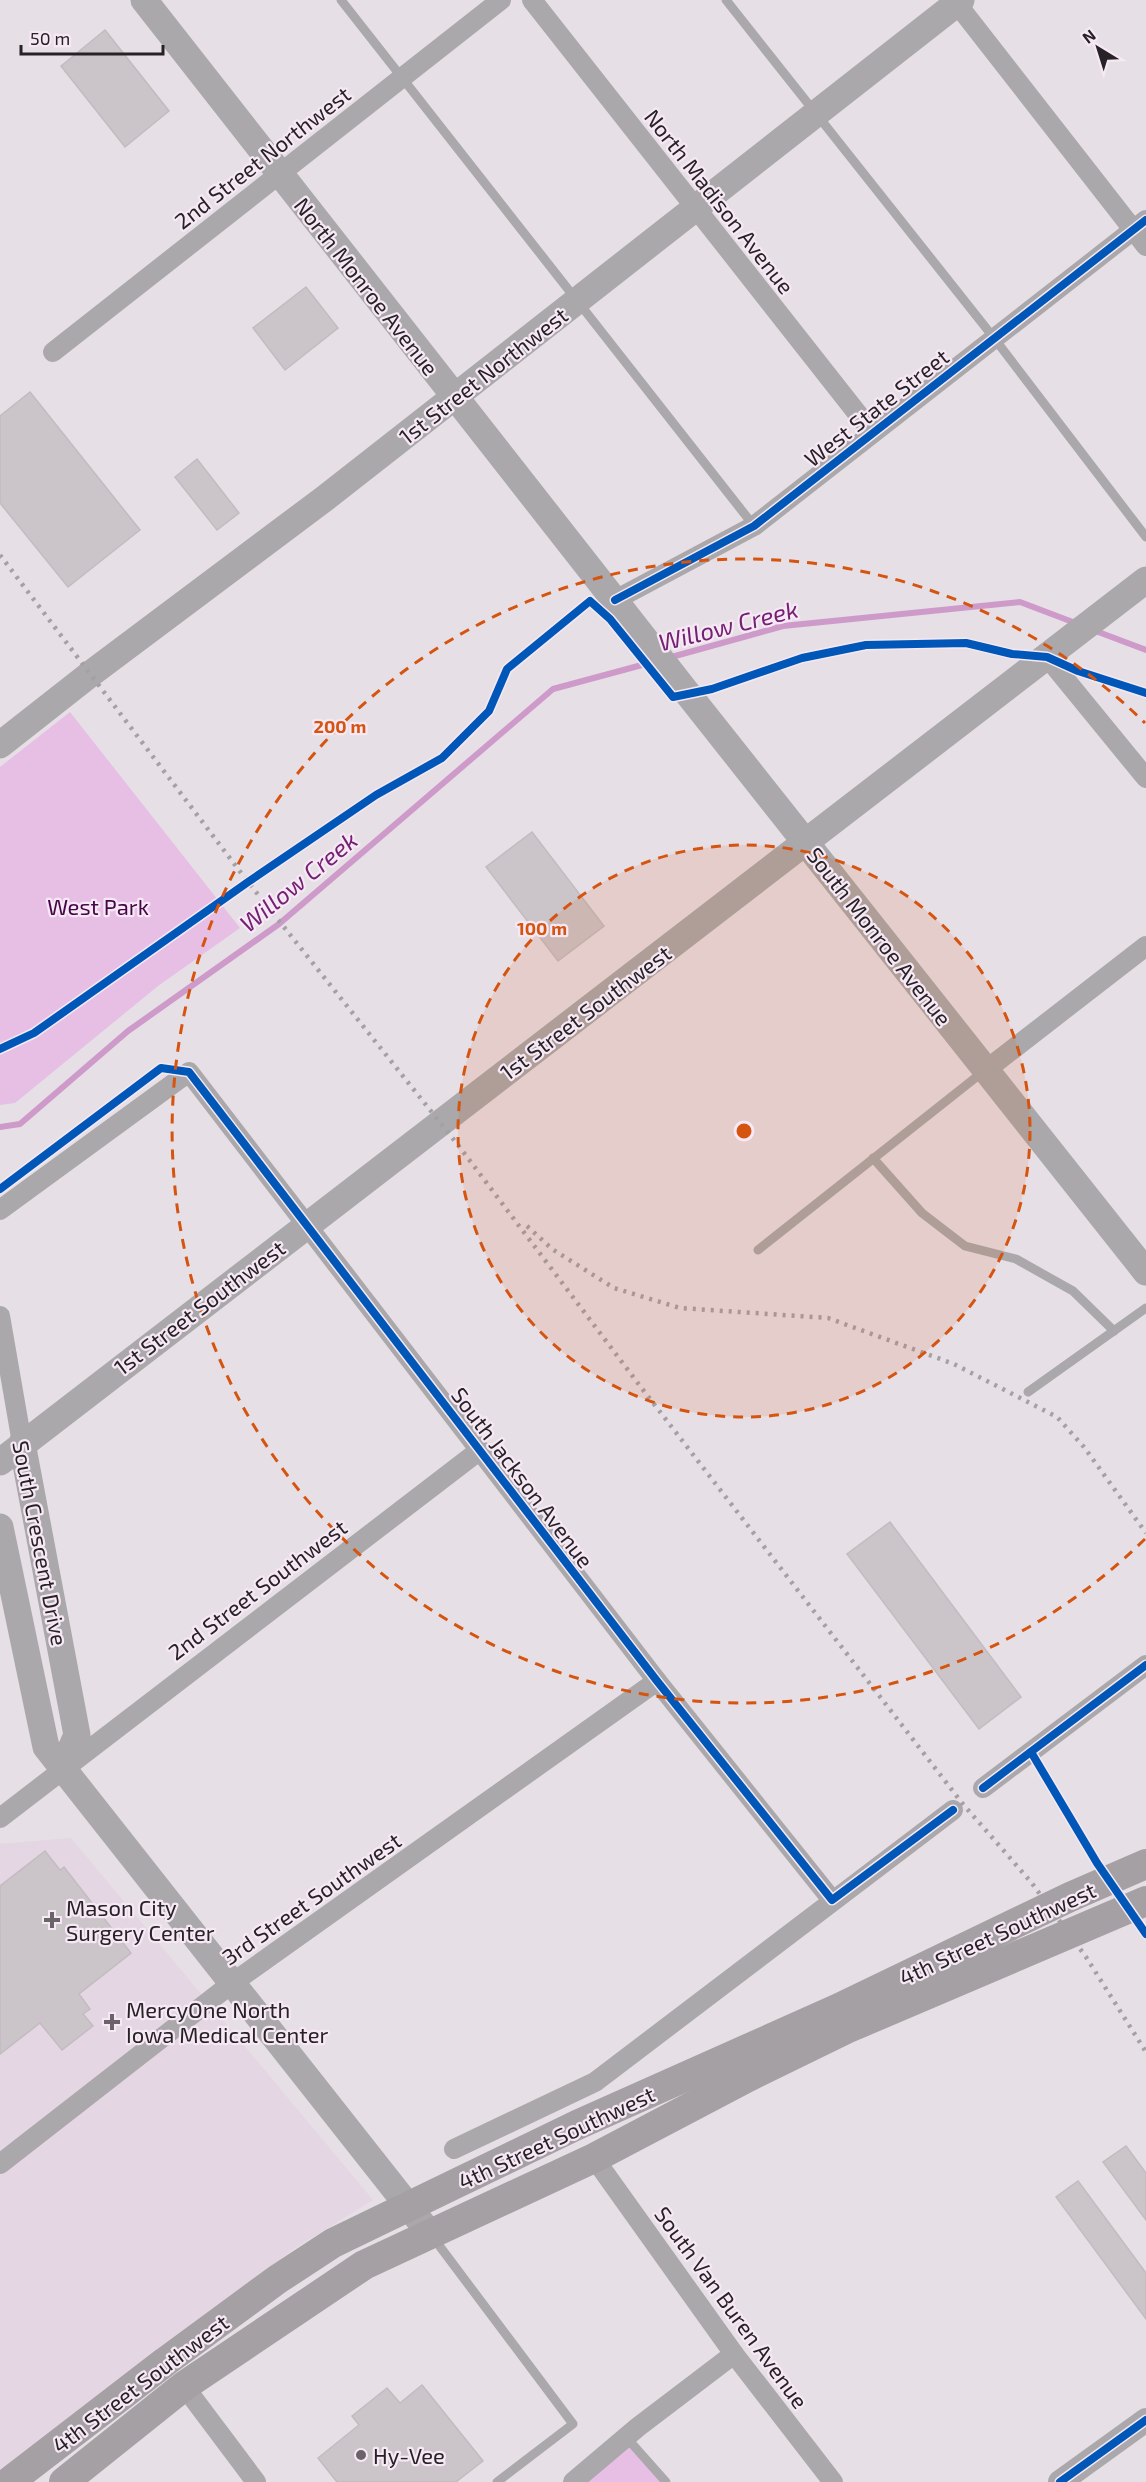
<svg xmlns="http://www.w3.org/2000/svg" width="1146" height="2482" viewBox="0 0 1146 2482" font-family="'Exo 2',sans-serif">
  <style>
    .built { fill: #e4d6e3 }
    .green { fill: #e7bfe5 }
    .lines { fill: none; stroke-linecap: round; stroke-linejoin: round }
    .stream { stroke: #cd9aca; stroke-width: 6 }
    .building { fill: #cbc5ca; stroke: #c2bcc1; stroke-width: 1.5 }
    .service { stroke: #aaa8aa; stroke-width: 9 }
    .minor { stroke: #aaa8aa; stroke-width: 20 }
    .tertiary { stroke: #aaa8aa; stroke-width: 24 }
    .secondary { stroke: #aaa8aa; stroke-width: 27 }
    .primary { stroke: #a5a0a4; stroke-width: 30 }
    .rail { stroke: #a4a0a4; stroke-width: 4.5; stroke-dasharray: 3 6; stroke-linecap: butt }
    .cycleway-casing { stroke: #f6e9f5; stroke-width: 11 }
    .cycleway { stroke: #0057b8; stroke-width: 8 }
    .ring { fill: none; stroke: #d5540f; stroke-width: 3; stroke-dasharray: 10 8 }
    .poi-dot { fill: #6a6469; stroke: #f6e9f5; stroke-width: 2 }
    .labels { text-anchor: middle; dominant-baseline: central; stroke-width: 4.5; stroke-linejoin: round; paint-order: stroke }
    .street-label { font-size: 22px; fill: #272226; stroke: #f6e9f5 }
    .park-label { font-size: 22px; fill: #470647; stroke: #f6e9f5 }
    .poi-label { font-size: 22px; fill: #272226; stroke: #f6e9f5; text-anchor: start }
    .water-label { font-size: 24px; font-style: italic; fill: #742173; stroke: #f6e9f5 }
    .centre { fill: #d5540f; stroke: #f6e9f5; stroke-width: 3 }
    .ring-label { font-size: 18px; text-anchor: middle; font-weight: bold; fill: #d5540f; stroke: #f6e9f5; stroke-width: 4.5; stroke-linejoin: round; paint-order: stroke }
  </style>
  <rect width="100%" height="100%" fill="#e6dfe5"/>
  <polygon class="built" points="71,1838 373,2200 292,2250 0,2474 0,1844"/>
  <g class="green">
    <polygon points="70,712 240,928 158,986 15,1103 0,1105 0,767"/>
    <polygon points="626,2437 666,2482 573,2482"/>
  </g>
  <g class="lines">
    <g class="stream">
      <polyline points="1093,630 1146,650"/>
      <polyline points="668,658 783,626 1020,602 1078,624"/>
      <polyline points="0,1127 20,1124 128,1031 279,924 553,689 653,662"/>
    </g>
  </g>
  <g class="building">
    <polygon points="105,30 169,111 125,147 61,66"/>
    <polygon points="306,287 338,328 285,370 253,328"/>
    <polygon points="30,392 140,530 68,587 0,503 0,416"/>
    <polygon points="197,459 239,513 217,530 175,477"/>
    <polygon points="532,832 604,926 558,961 486,867"/>
    <polygon points="890,1522 1021,1697 979,1729 847,1554"/>
    <polygon points="45,1851 60,1870 64,1867 131,1953 79,1994 90,2009 83,2014 93,2026 62,2050 40,2023 0,2054 0,1886"/>
    <polygon points="1126,2146 1146,2173 1146,2220 1103,2162"/>
    <polygon points="1078,2181 1146,2273 1146,2319 1056,2197"/>
    <polygon points="422,2385 483,2461 456,2482 337,2482 318,2458 359,2425 352,2416 387,2388 400,2403"/>
  </g>
  <g class="lines">
    <g class="service">
      <polyline points="341,0 754,526"/>
      <polyline points="726,0 994,338 1146,537"/>
      <polyline points="873,1158 922,1213 965,1246 1016,1259 1073,1291 1114,1331"/>
      <polyline points="758,1250 984,1071"/>
      <polyline points="1028,1392 1146,1308"/>
      <polyline points="432,2236 573,2424 497,2482"/>
      <polyline points="626,2437 666,2482"/>
    </g>
    <g class="minor">
      <polyline points="532,0 872,432"/>
      <polyline points="954,0 1146,246"/>
      <polyline points="53,352 501,0"/>
      <polyline points="615,600 754,526 1146,220"/>
      <polyline points="1047,657 1146,778"/>
      <polyline points="986,1070 1146,946"/>
      <polyline points="0,1210 189,1072 657,1681 832,1900"/>
      <polyline points="0,1316 22,1443"/>
      <polyline points="983,1788 1146,1665"/>
      <polyline points="0,1818 480,1450"/>
      <polyline points="454,2149 595,2082 953,1810"/>
      <polyline points="594,2158 734,2354 833,2482"/>
      <polyline points="0,2164 231,1984 657,1681"/>
      <polyline points="184,2386 256,2482"/>
      <polyline points="573,2482 638,2427 734,2354"/>
    </g>
    <polyline class="tertiary" points="1060,2482 1146,2420"/>
    <g class="secondary">
      <polyline points="144,0 688,694 1146,1272"/>
      <polyline points="0,745 89,675 324,499 961,0"/>
      <polyline points="22,1443 77,1735 63,1767"/>
      <polyline points="0,1462 1146,580"/>
      <polyline points="0,1527 46,1747 431,2235"/>
    </g>
    <g class="primary">
      <polyline points="9,2482 165,2362 278,2279 333,2243 577,2125 837,2009 1070,1897 1146,1864"/>
      <polyline points="64,2482 184,2386 364,2265 594,2158 748,2077 846,2029 1146,1901"/>
    </g>
    <g class="rail">
      <polyline points="0,555 248,882 458,1145 637,1382 962,1803 1031,1882 1086,1957 1146,2052"/>
      <polyline points="527,1226 552,1249 614,1288 680,1308 828,1318 954,1364 1057,1417 1084,1447 1146,1533"/>
    </g>
    <defs>
      <g id="cycleway">
        <polyline points="615,600 754,526 1146,220"/>
        <polyline points="0,1049 34,1033 248,882 376,795 442,758 489,711 507,669 590,601 610,619 673,697 712,689 802,658 866,645 966,643 1012,654 1047,657 1078,671 1146,693"/>
        <polyline points="0,1189 161,1068 189,1072 657,1681 832,1900 953,1810"/>
        <polyline points="1031,1752 1097,1863 1146,1934"/>
        <polyline points="983,1788 1146,1665"/>
        <polyline points="1060,2482 1146,2420"/>
      </g>
    </defs>
    <use href="#cycleway" class="cycleway-casing"/>
    <use href="#cycleway" class="cycleway"/>
  </g>
  <circle cx="744" cy="1131" r="286" fill="#d5540f" fill-opacity=".12"/>
  <g class="ring">
    <circle cx="744" cy="1131" r="286"/>
    <path d="M1145 1539A572 572 0 1 1 1145 723"/>
  </g>
  <g class="poi-dot">
    <path d="M49 1911h6v6h6v6h-6v6h-6v-6h-6v-6h6z"/>
    <path d="M109 2013h6v6h6v6h-6v6h-6v-6h-6v-6h6z"/>
    <circle cx="361" cy="2455" r="6"/>
  </g>
  <g class="labels">
    <g class="street-label">
      <text transform="translate(262 157) rotate(-38)">2nd Street Northwest</text>
      <text transform="translate(720 201) rotate(52)">North Madison Avenue</text>
      <text transform="translate(367 286) rotate(52)">North Monroe Avenue</text>
      <text transform="translate(483 375) rotate(-38)">1st Street Northwest</text>
      <text transform="translate(876 407) rotate(-38)">West State Street</text>
      <text transform="translate(880 936) rotate(52)">South Monroe Avenue</text>
      <text transform="translate(585 1012) rotate(-37)">1st Street Southwest</text>
      <text transform="translate(199 1307) rotate(-37)">1st Street Southwest</text>
      <text transform="translate(523 1477) rotate(53)">South Jackson Avenue</text>
      <text transform="translate(41 1543) rotate(79)">South Crescent Drive</text>
      <text transform="translate(257 1589) rotate(-37)">2nd Street Southwest</text>
      <text transform="translate(311 1898) rotate(-35)">3rd Street Southwest</text>
      <text transform="translate(997 1933) rotate(-25)">4th Street Southwest</text>
      <text transform="translate(556 2137) rotate(-25)">4th Street Southwest</text>
      <text transform="translate(732 2307) rotate(54)">South Van Buren Avenue</text>
      <text transform="translate(140 2383) rotate(-37)">4th Street Southwest</text>
    </g>
    <g class="park-label">
      <text x="98" y="906">West Park</text>
    </g>
    <g class="poi-label">
      <text x="66" y="1907">Mason City<tspan x="66" dy="25">Surgery Center</tspan></text>
      <text x="126" y="2009">MercyOne North<tspan x="126" dy="25">Iowa Medical Center</tspan></text>
      <text x="373" y="2455">Hy-Vee</text>
    </g>
    <g class="water-label">
      <text transform="translate(728 625) rotate(-14)">Willow Creek</text>
      <text transform="translate(298 881) rotate(-39)">Willow Creek</text>
    </g>
  </g>
  <circle cx="744" cy="1131" r="9" class="centre"/>
  <g class="ring-label">
    <text x="340" y="733">200 m</text>
    <text x="542" y="935">100 m</text>
  </g>
  <g transform="translate(1098 48) rotate(322)" stroke="#f6e9f5" stroke-width="4.5" paint-order="stroke">
  <path d="M0-4.5L10 22L0 15L-10 22Z" fill="#272226"/>
  <text y="-9" font-size="16" font-weight="bold" text-anchor="middle" fill="#272226">N</text>
  </g>
  <path d="M21 45v9h142v-9" fill="none" stroke="#272226" stroke-width="3"/>
  <text x="30" y="45" font-size="18" fill="#272226" stroke="#f6e9f5" stroke-width="4.5" paint-order="stroke">50 m</text>
</svg>
